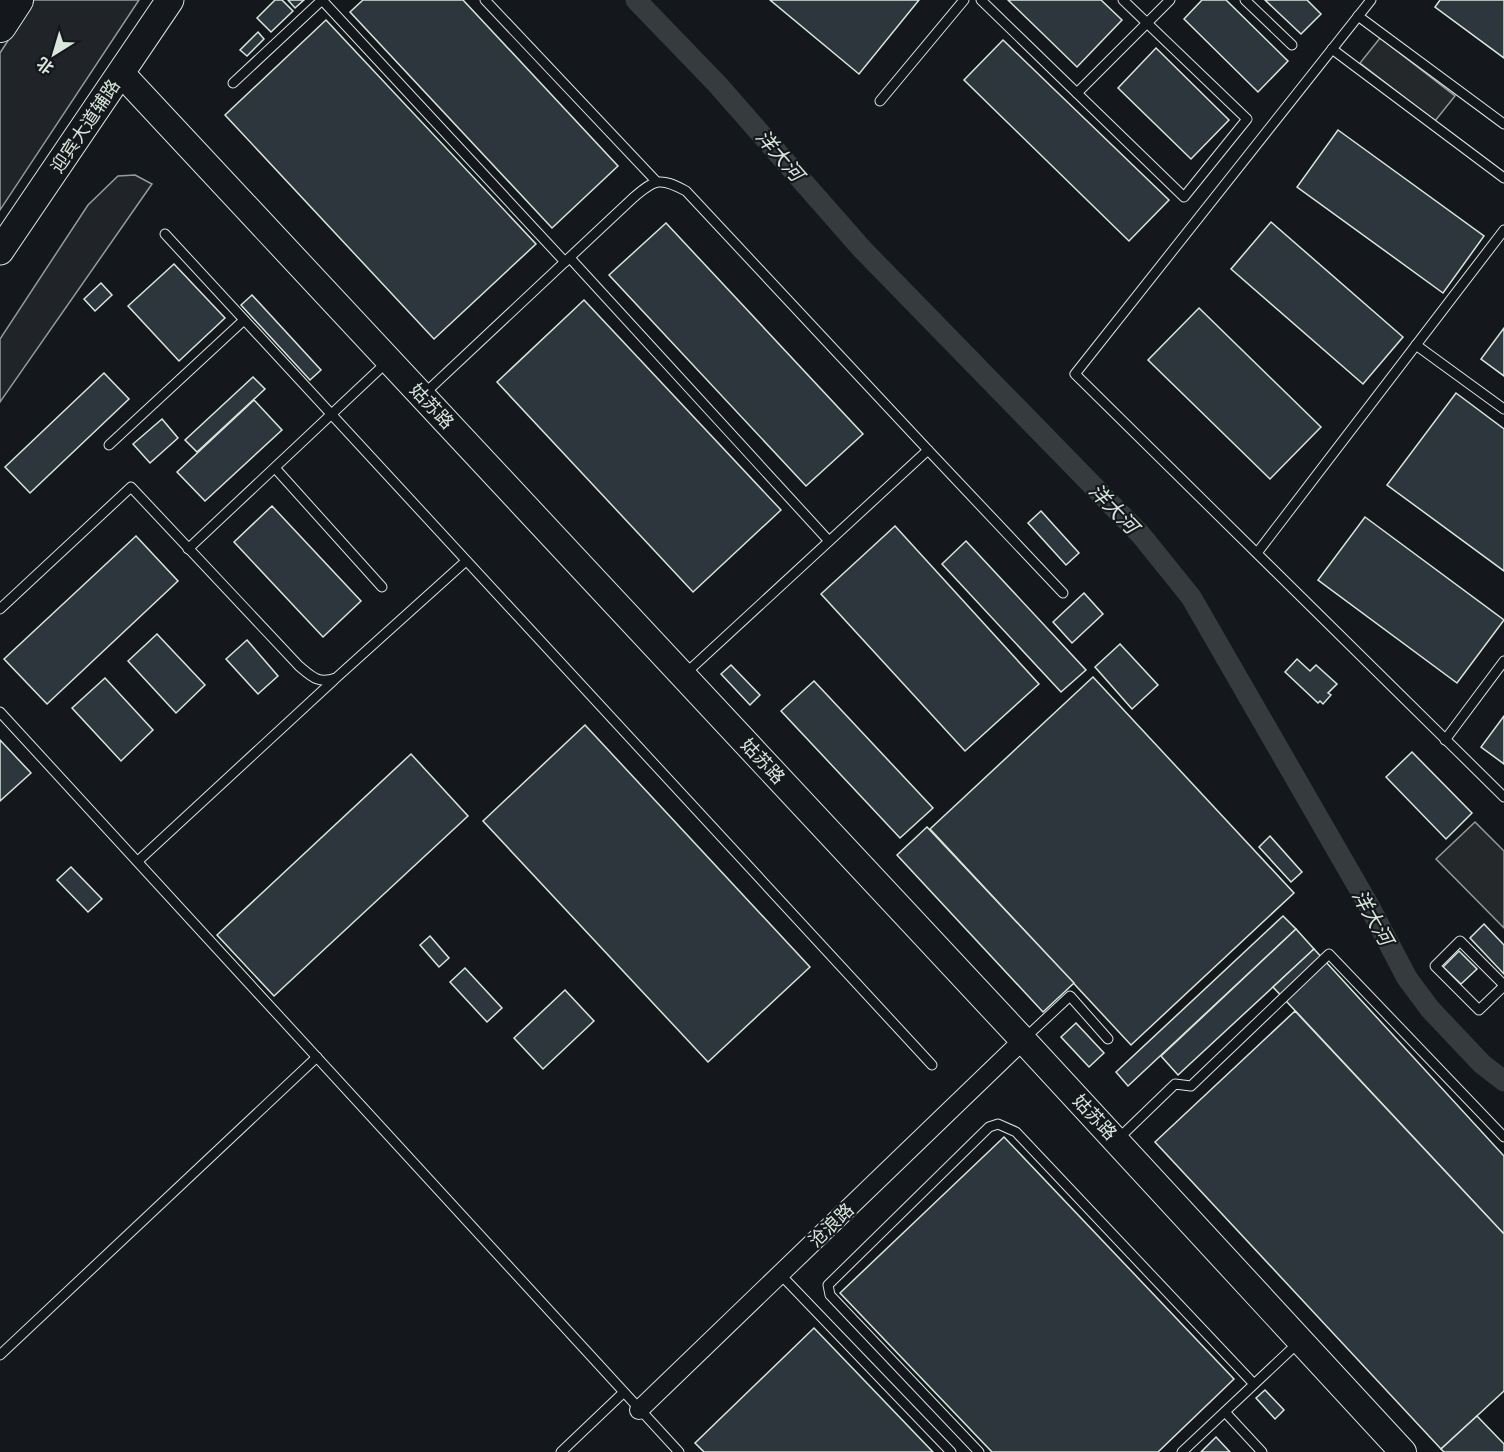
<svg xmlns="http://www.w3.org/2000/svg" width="1504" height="1452" viewBox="0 0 1504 1452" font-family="'Asap Condensed','Noto Sans SC',sans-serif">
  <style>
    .green { fill: #202428; stroke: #939e99; stroke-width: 1.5 }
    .parking { fill: #24282b; stroke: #939e99; stroke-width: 1.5 }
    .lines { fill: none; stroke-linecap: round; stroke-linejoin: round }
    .canal { stroke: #363b3e; stroke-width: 21 }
    .building { fill: #2c363c; stroke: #d8e6dc; stroke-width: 1.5 }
    .lane-casing { stroke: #d8e6dc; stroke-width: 11 }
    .street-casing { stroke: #d8e6dc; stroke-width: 20 }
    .secondary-casing { stroke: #d8e6dc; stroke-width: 28 }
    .primary-casing { stroke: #d8e6dc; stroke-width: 29 }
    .highway-casing { stroke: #d8e6dc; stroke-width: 34 }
    .lane { stroke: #14181c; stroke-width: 9 }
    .street { stroke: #14181c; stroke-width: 18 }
    .secondary { stroke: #14181c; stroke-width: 26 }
    .primary { stroke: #14181c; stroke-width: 27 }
    .highway { stroke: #14181c; stroke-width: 32 }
    .labels { text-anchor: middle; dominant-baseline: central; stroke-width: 4.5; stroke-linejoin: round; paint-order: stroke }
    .street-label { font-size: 18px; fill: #d8e6dc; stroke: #14181c }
    .water-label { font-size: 20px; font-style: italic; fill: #d8e6dc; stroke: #14181c }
  </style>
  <rect width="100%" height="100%" fill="#14181c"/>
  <g class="green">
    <polygon points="34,0 139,0 0,210 0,53"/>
    <polygon points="135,175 152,184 0,402 0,339 88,205 118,176"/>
  </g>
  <g class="parking">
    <polygon points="1380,38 1455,96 1435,121 1360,63"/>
    <polygon points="1475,822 1504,851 1504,928 1436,859"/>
  </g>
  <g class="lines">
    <polyline class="canal" points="636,0 718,85 862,249 1141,535 1191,597 1368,904 1407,978 1430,1009 1482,1064 1504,1081"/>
  </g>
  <g class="building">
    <polygon points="275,0 282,0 293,11 271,32 257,18"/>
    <polygon points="288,0 304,0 295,8"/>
    <polygon points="363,0 463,0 618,166 552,228 350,12"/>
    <polygon points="770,0 919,0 859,74"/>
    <polygon points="1008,0 1101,0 1122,20 1077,67"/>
    <polygon points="1202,0 1226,0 1288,61 1258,92 1184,19"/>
    <polygon points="1265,0 1307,0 1321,14 1301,34"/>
    <polygon points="1440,0 1504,0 1504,58 1435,7"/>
    <polygon points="326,20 536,244 434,339 225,115"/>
    <polygon points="258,32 264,39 247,56 240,50"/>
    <polygon points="1003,40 1169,200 1129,241 964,80"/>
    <polygon points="1156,48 1229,120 1191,159 1118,88"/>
    <polygon points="1338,130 1484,236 1443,293 1297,187"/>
    <polygon points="1271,222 1403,337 1363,384 1231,269"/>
    <polygon points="666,223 863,434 806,486 609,275"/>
    <polygon points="174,264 225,318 179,361 128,306"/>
    <polygon points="101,283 112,295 95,311 84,299"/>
    <polygon points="252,295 321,370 310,380 241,305"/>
    <polygon points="584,300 781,510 693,592 497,382"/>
    <polygon points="1199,308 1321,427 1270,479 1148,360"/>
    <polygon points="1504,328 1504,376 1481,359"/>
    <polygon points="104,373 129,399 30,493 5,467"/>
    <polygon points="253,377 265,389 197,452 185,440"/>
    <polygon points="1456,393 1504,429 1504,571 1387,485"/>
    <polygon points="254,400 282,430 205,501 177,472"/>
    <polygon points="162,419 178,438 150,463 133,444"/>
    <polygon points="272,506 361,601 323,637 234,542"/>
    <polygon points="1041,511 1079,553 1066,565 1028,523"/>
    <polygon points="1365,517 1504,620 1457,683 1318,580"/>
    <polygon points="895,526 1039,684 965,751 821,594"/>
    <polygon points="136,536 178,581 47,704 4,659"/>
    <polygon points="966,541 1086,670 1061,692 942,564"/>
    <polygon points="1084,593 1103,614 1072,643 1053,622"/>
    <polygon points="157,634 205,685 176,713 128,661"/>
    <polygon points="247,640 278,676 258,694 226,659"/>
    <polygon points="1120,644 1158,685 1132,709 1095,667"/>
    <polygon points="1297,659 1310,671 1316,665 1337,684 1328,693 1331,695 1323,704 1320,701 1318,703 1285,672"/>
    <polygon points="731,665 760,695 750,705 721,674"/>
    <polygon points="1093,677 1294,893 1131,1045 930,829"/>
    <polygon points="105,678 153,730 121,761 72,708"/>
    <polygon points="814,681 933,808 900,838 781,711"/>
    <polygon points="1504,716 1504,764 1481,747"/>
    <polygon points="585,725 810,967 708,1062 483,821"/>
    <polygon points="0,740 31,773 0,801"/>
    <polygon points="1412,752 1472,813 1446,839 1386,777"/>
    <polygon points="411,754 468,816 274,996 217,935"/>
    <polygon points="927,827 1074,983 1043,1012 897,855"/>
    <polygon points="1270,836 1302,872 1291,882 1259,847"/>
    <polygon points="71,867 102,899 88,912 57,880"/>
    <polygon points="1283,916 1296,929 1128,1086 1116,1072"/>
    <polygon points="1484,924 1504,945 1504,974 1470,938"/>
    <polygon points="1296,929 1314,949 1178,1075 1161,1056"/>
    <polygon points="430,936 449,958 439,967 420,945"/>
    <polygon points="1314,949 1504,1156 1504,1234 1273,987"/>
    <polygon points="1459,951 1477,969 1461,984 1443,967"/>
    <polygon points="465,968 502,1008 487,1022 450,982"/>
    <polygon points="565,990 594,1021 543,1069 514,1038"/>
    <polygon points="1295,1011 1504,1234 1504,1391 1441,1449 1155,1142"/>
    <polygon points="1076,1023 1104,1053 1089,1067 1061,1037"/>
    <polygon points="1004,1137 1234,1379 1158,1452 992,1452 840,1293"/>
    <polygon points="814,1328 933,1452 704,1452 695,1443"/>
    <polygon points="1265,1390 1284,1410 1275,1419 1256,1398"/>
    <polygon points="1477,1416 1504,1444 1504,1452 1444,1452 1441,1449"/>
    <polygon points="1216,1437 1230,1452 1201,1452"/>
  </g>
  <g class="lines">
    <defs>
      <g id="lane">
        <polyline points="322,0 565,262"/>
        <polyline points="485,0 656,181"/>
        <polyline points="981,0 1184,197 1247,119 1123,0"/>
        <polyline points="1245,0 1292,45"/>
        <polyline points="1371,0 1075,374 1504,797"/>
        <polyline points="1358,16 1504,124"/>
        <polyline points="1332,49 1504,178"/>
        <polyline points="233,83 322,0"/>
        <polyline points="1077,93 1170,0"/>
        <polyline points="880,101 964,0"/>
        <polyline points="165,234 932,1065"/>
        <polyline points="570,258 829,541"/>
        <polyline points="1416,345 1504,409"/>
        <path d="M424,394L633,198C655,179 660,177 686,191L928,450"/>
        <polyline points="109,445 244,320"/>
        <polyline points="275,468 382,587"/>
        <polyline points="188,549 387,362"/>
        <polyline points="1257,553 1504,230"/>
        <path d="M0,609L131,487L299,666C312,677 318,684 336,678L466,561"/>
        <polyline points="685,674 928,450 1063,593"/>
        <polyline points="0,712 679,1452"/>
        <polyline points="1445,740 1504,661"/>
        <polyline points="138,861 334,680"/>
        <polyline points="1504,985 1460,941 1435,966 1479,1010 1504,986"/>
        <polyline points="1025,1038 1070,996 1108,1039"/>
        <polyline points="1118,1139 1175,1084 1191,1086 1329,954 1504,1137"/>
        <polyline points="780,1274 951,1452"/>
        <polyline points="0,1355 317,1057"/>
        <polyline points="1225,1412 1262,1452"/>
        <polyline points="561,1452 623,1393"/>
        <polyline points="979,1452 830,1295 828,1285 989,1127 998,1124 1016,1132 1254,1384"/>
        <polyline points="1182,1452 1299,1342"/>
      </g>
      <polyline id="street" points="639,1410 1023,1040"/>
      <polyline id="secondary" points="121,73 1023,1040 1403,1452"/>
      <polyline id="primary" points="0,251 170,0"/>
      <polyline id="highway" points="0,26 17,0"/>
    </defs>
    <use href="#lane" class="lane-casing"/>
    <use href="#street" class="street-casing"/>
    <use href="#secondary" class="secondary-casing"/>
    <use href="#primary" class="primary-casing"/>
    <use href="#highway" class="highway-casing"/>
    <use href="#lane" class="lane"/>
    <use href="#street" class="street"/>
    <use href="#secondary" class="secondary"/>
    <use href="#primary" class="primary"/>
    <use href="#highway" class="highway"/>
  </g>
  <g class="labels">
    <g class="street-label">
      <text transform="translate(85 126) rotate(-56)">迎宾大道辅路</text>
      <text transform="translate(432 406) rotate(47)">姑苏路</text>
      <text transform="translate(763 761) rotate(47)">姑苏路</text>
      <text transform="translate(1095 1117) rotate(47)">姑苏路</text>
      <text transform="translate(831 1225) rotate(-44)">沧浪路</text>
    </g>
    <g class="water-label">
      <text transform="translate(780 155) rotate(49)">洋大河</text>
      <text transform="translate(1114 508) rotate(46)">洋大河</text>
      <text transform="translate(1373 917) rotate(60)">洋大河</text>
    </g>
  </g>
  <g transform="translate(54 54) rotate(217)" stroke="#14181c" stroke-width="4.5" paint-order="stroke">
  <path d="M0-4.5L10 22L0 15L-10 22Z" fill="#d8e6dc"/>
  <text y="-9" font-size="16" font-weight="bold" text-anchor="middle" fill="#d8e6dc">北</text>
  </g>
</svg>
